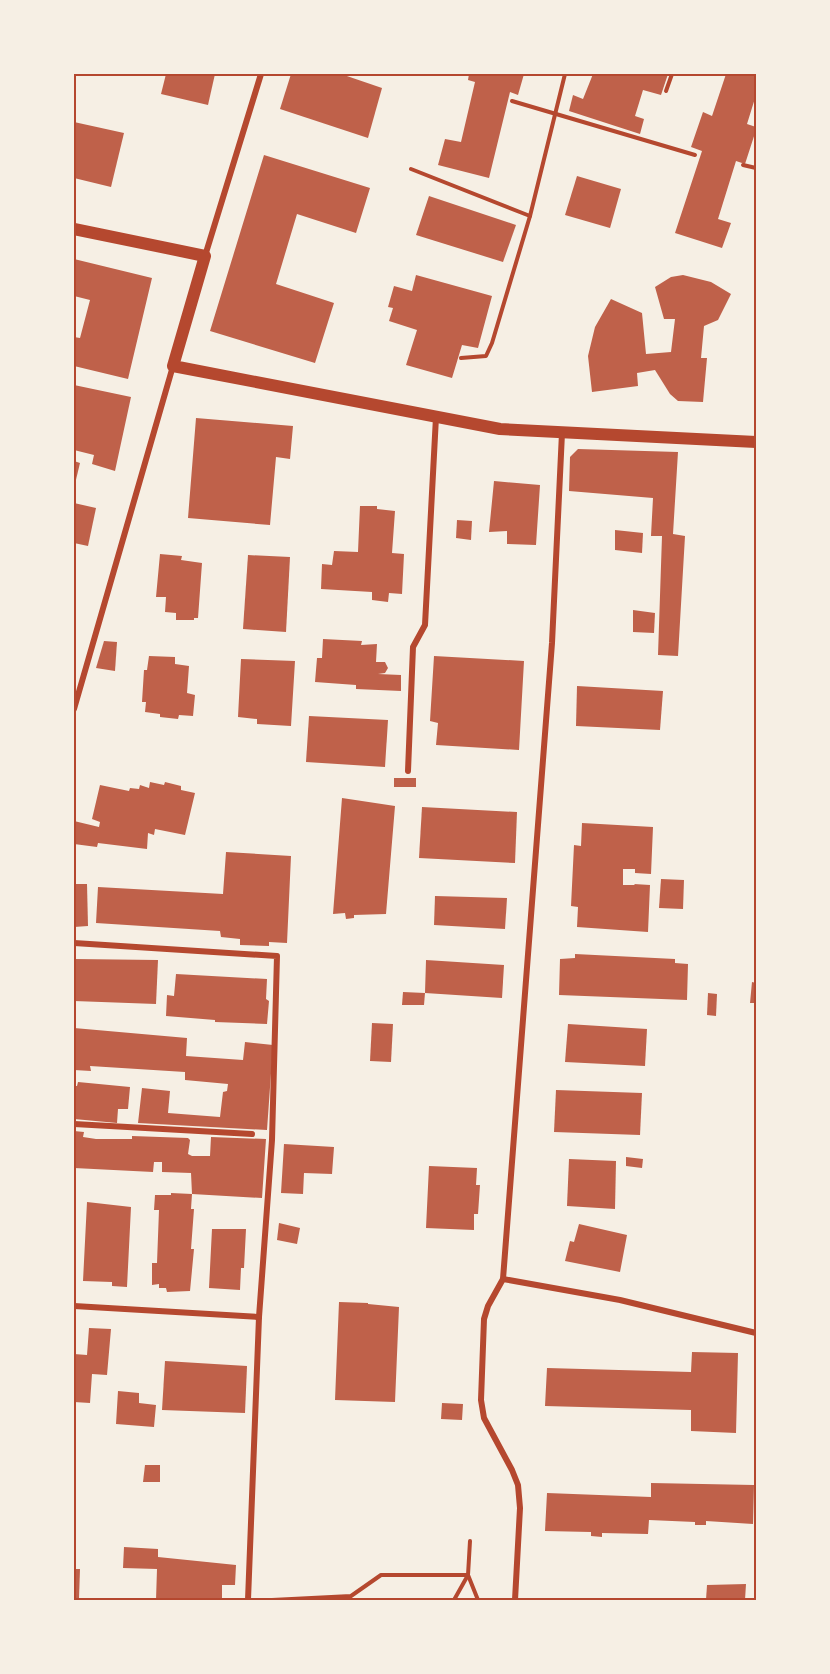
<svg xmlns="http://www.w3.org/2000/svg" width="830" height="1674" viewBox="0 0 830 1674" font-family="'Sofia Sans Condensed',sans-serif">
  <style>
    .building { fill: #bf614a }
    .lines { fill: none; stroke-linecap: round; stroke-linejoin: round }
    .path { stroke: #b5482f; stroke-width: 4 }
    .minor { stroke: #b5482f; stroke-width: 6 }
    .secondary { stroke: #b5482f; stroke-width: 12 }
    .neatline { fill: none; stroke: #b5482f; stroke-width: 2 }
  </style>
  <rect width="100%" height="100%" fill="#f6efe4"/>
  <g class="building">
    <polygon points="166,74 215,74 208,105 161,94"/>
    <polygon points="291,74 341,74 382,88 368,138 280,109"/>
    <polygon points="469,74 524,74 518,95 510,92 489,178 438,165 445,139 461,142 475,82 468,80"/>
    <polygon points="593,74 668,74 661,95 643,90 635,116 644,119 640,134 569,111 573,95 583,99"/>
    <polygon points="726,74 756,74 756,95 747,124 756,127 756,130 745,164 736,161 718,219 731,223 722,248 675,233 702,151 691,147 703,112 712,116"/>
    <polygon points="74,122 124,133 111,187 74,178"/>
    <polygon points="264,155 370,188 356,233 297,214 276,284 334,303 315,363 210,331"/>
    <polygon points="577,176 621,189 610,228 565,215"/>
    <polygon points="429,196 516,225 503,262 416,235"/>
    <polygon points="74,259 152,278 128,379 74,366 74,337 80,338 90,300 74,296"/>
    <polygon points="416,275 492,296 478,348 462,345 452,378 406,365 417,330 389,321 393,308 388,307 394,286 412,291"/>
    <polygon points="683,275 711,282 731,294 718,320 704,326 701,358 707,358 703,402 678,401 670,394 655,370 637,373 638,386 592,392 588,356 595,327 611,299 642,313 646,354 671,352 675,319 664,319 655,287 671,277"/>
    <polygon points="74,385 131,397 115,471 92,464 94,455 74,450"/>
    <polygon points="196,418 293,426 290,459 276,457 270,525 188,518"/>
    <polygon points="578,449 678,452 673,534 685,536 678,656 658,655 662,536 651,536 653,498 569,491 570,457"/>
    <polygon points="74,461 80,463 74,488"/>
    <polygon points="494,481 540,485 536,545 507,544 507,531 489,532"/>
    <polygon points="74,503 96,508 88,546 74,543"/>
    <polygon points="360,506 377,506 377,509 395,511 392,553 404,554 402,594 389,593 388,602 372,600 372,592 321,589 322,564 332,565 334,551 358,552"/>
    <polygon points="457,520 472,521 471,540 456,538"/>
    <polygon points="615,530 643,533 642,553 615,550"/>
    <polygon points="160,554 182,556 181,560 202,563 198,618 194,618 194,620 176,620 176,613 165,612 166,597 156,597"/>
    <polygon points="248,555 290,557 286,632 243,629"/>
    <polygon points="633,610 655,613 654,633 633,632"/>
    <polygon points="323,639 362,641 361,645 377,644 376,662 385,662 388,668 385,673 378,674 401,675 401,691 356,689 356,685 315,682 317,658 322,658"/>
    <polygon points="104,641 117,642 115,671 96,668"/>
    <polygon points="149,656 175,657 175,664 189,666 187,693 195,695 193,716 179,715 178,719 160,717 160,714 145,712 146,702 142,702 144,670 147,670"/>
    <polygon points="434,656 524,661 519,750 436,745 438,723 430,721"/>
    <polygon points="241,659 295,661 291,726 257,724 257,719 238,717"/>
    <polygon points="577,686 663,691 660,730 576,726"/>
    <polygon points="309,716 388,720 385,767 306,762"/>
    <rect x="394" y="778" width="22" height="9"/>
    <polygon points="150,782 164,785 165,782 181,786 181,790 195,793 185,835 155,829 154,835 148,833 147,849 98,843 97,847 74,844 74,821 99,827 100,822 92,819 100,785 129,791 130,788 139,789 140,785 149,788"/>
    <polygon points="342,798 395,806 386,914 354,915 354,918 346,919 345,913 333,914"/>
    <polygon points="422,807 517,812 515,863 419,858"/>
    <polygon points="582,823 653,827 651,874 635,873 635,869 623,869 623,885 635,885 634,884 650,885 648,932 577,927 578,907 571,906 574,845 581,846"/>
    <polygon points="226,852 291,856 287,943 269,942 269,946 240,945 240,939 221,937 220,931 96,923 98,887 223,894"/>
    <polygon points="661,879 684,880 683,909 659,908"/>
    <polygon points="74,884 87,884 88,926 74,927"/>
    <polygon points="435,896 507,898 505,929 434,925"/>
    <polygon points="575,954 675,959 675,963 688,964 687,1000 559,995 560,959 575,958"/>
    <polygon points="74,959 158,960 156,1004 74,1001"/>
    <polygon points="426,960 504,965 502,998 425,993"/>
    <polygon points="176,974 267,979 266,999 269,1001 267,1024 215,1022 215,1020 166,1016 167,995 174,996"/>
    <polygon points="752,982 756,983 756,1003 750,1003"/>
    <polygon points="403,992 425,993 424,1005 402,1005"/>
    <polygon points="708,993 717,994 716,1016 707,1015"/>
    <polygon points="372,1023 393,1024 391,1062 370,1061"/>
    <polygon points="568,1024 647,1029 645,1066 565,1062"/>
    <polygon points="74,1028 187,1038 186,1056 243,1060 245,1042 273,1045 267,1130 138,1123 142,1088 170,1091 168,1113 220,1117 223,1092 227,1091 228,1084 185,1080 185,1072 90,1066 91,1071 74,1070"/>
    <polygon points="78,1082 130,1087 128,1109 118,1109 117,1123 74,1119 75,1086 77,1086"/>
    <polygon points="556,1090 642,1093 640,1135 554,1132"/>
    <polygon points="74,1131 84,1132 83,1137 96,1139 132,1139 132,1136 188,1138 190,1140 188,1154 192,1156 210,1156 211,1137 266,1139 262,1198 192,1194 191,1173 162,1172 162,1162 154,1162 153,1172 74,1168"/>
    <polygon points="284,1144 334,1147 332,1174 304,1173 303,1194 281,1193"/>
    <polygon points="626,1157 643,1159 642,1168 626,1166"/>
    <polygon points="569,1159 616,1161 615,1209 567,1206"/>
    <polygon points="429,1166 477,1168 476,1185 480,1185 478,1214 474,1214 474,1230 426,1228"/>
    <polygon points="171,1193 192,1194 191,1209 194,1209 191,1249 194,1249 190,1291 167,1292 166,1288 159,1288 159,1284 152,1285 152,1263 157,1263 159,1210 154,1210 155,1195 171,1195"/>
    <polygon points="87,1202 131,1207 127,1287 112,1286 112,1282 83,1281"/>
    <polygon points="279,1223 300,1228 297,1244 277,1240"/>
    <polygon points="579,1224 627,1235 620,1272 565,1261 570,1241 574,1242"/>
    <polygon points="212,1229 246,1229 244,1268 241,1268 240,1290 209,1288"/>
    <polygon points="339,1302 368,1303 368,1304 399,1307 395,1402 335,1400"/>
    <polygon points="89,1328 111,1329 107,1375 92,1374 90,1403 74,1402 74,1354 87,1355"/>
    <polygon points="692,1352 738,1353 736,1433 691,1431 691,1410 545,1406 547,1368 691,1372"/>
    <polygon points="165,1361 247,1366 245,1413 162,1410"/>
    <polygon points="118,1391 139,1393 139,1403 156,1405 154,1427 116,1424"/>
    <polygon points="442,1403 463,1404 462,1420 441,1419"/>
    <polygon points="145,1465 160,1465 160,1482 143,1482"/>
    <polygon points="651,1483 754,1485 753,1524 706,1521 706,1525 695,1525 695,1522 649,1520 648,1534 602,1533 602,1537 591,1536 591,1532 545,1531 547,1493 651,1497"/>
    <polygon points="124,1547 158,1549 158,1557 236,1565 235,1585 222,1585 222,1600 156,1600 157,1569 123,1568"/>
    <polygon points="74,1569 80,1569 79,1598 77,1600 74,1600"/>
    <polygon points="746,1584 745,1600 706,1600 707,1585"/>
  </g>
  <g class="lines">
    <g class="path">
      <polyline points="666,91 672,74"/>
      <polyline points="512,101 695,155"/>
      <polyline points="743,165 756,168"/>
      <polyline points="411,169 530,216"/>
      <polyline points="461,358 486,356 492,343 530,216 565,74"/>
      <polyline points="272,1600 351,1596 381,1575 468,1575 478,1600"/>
      <polyline points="454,1600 468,1575 470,1541"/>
    </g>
    <g class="minor">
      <polyline points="205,256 261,74"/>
      <polyline points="74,709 173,366"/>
      <polyline points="408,771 413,647 425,625 436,417"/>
      <polyline points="74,943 277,956 272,1140 259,1317 248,1600"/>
      <polyline points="74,1124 252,1134"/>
      <polyline points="503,1279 620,1300 756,1333"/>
      <polyline points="74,1306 259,1317"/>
      <polyline points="515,1600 520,1508 518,1485 512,1470 484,1418 481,1400 484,1319 488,1306 503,1279 552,643 562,433"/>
    </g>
    <polyline class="secondary" points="74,229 205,256 173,366 500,429 756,442"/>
  </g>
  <rect width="830" height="1674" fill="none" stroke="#f6efe4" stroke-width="150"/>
  <rect x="75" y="75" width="680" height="1524" class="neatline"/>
</svg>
